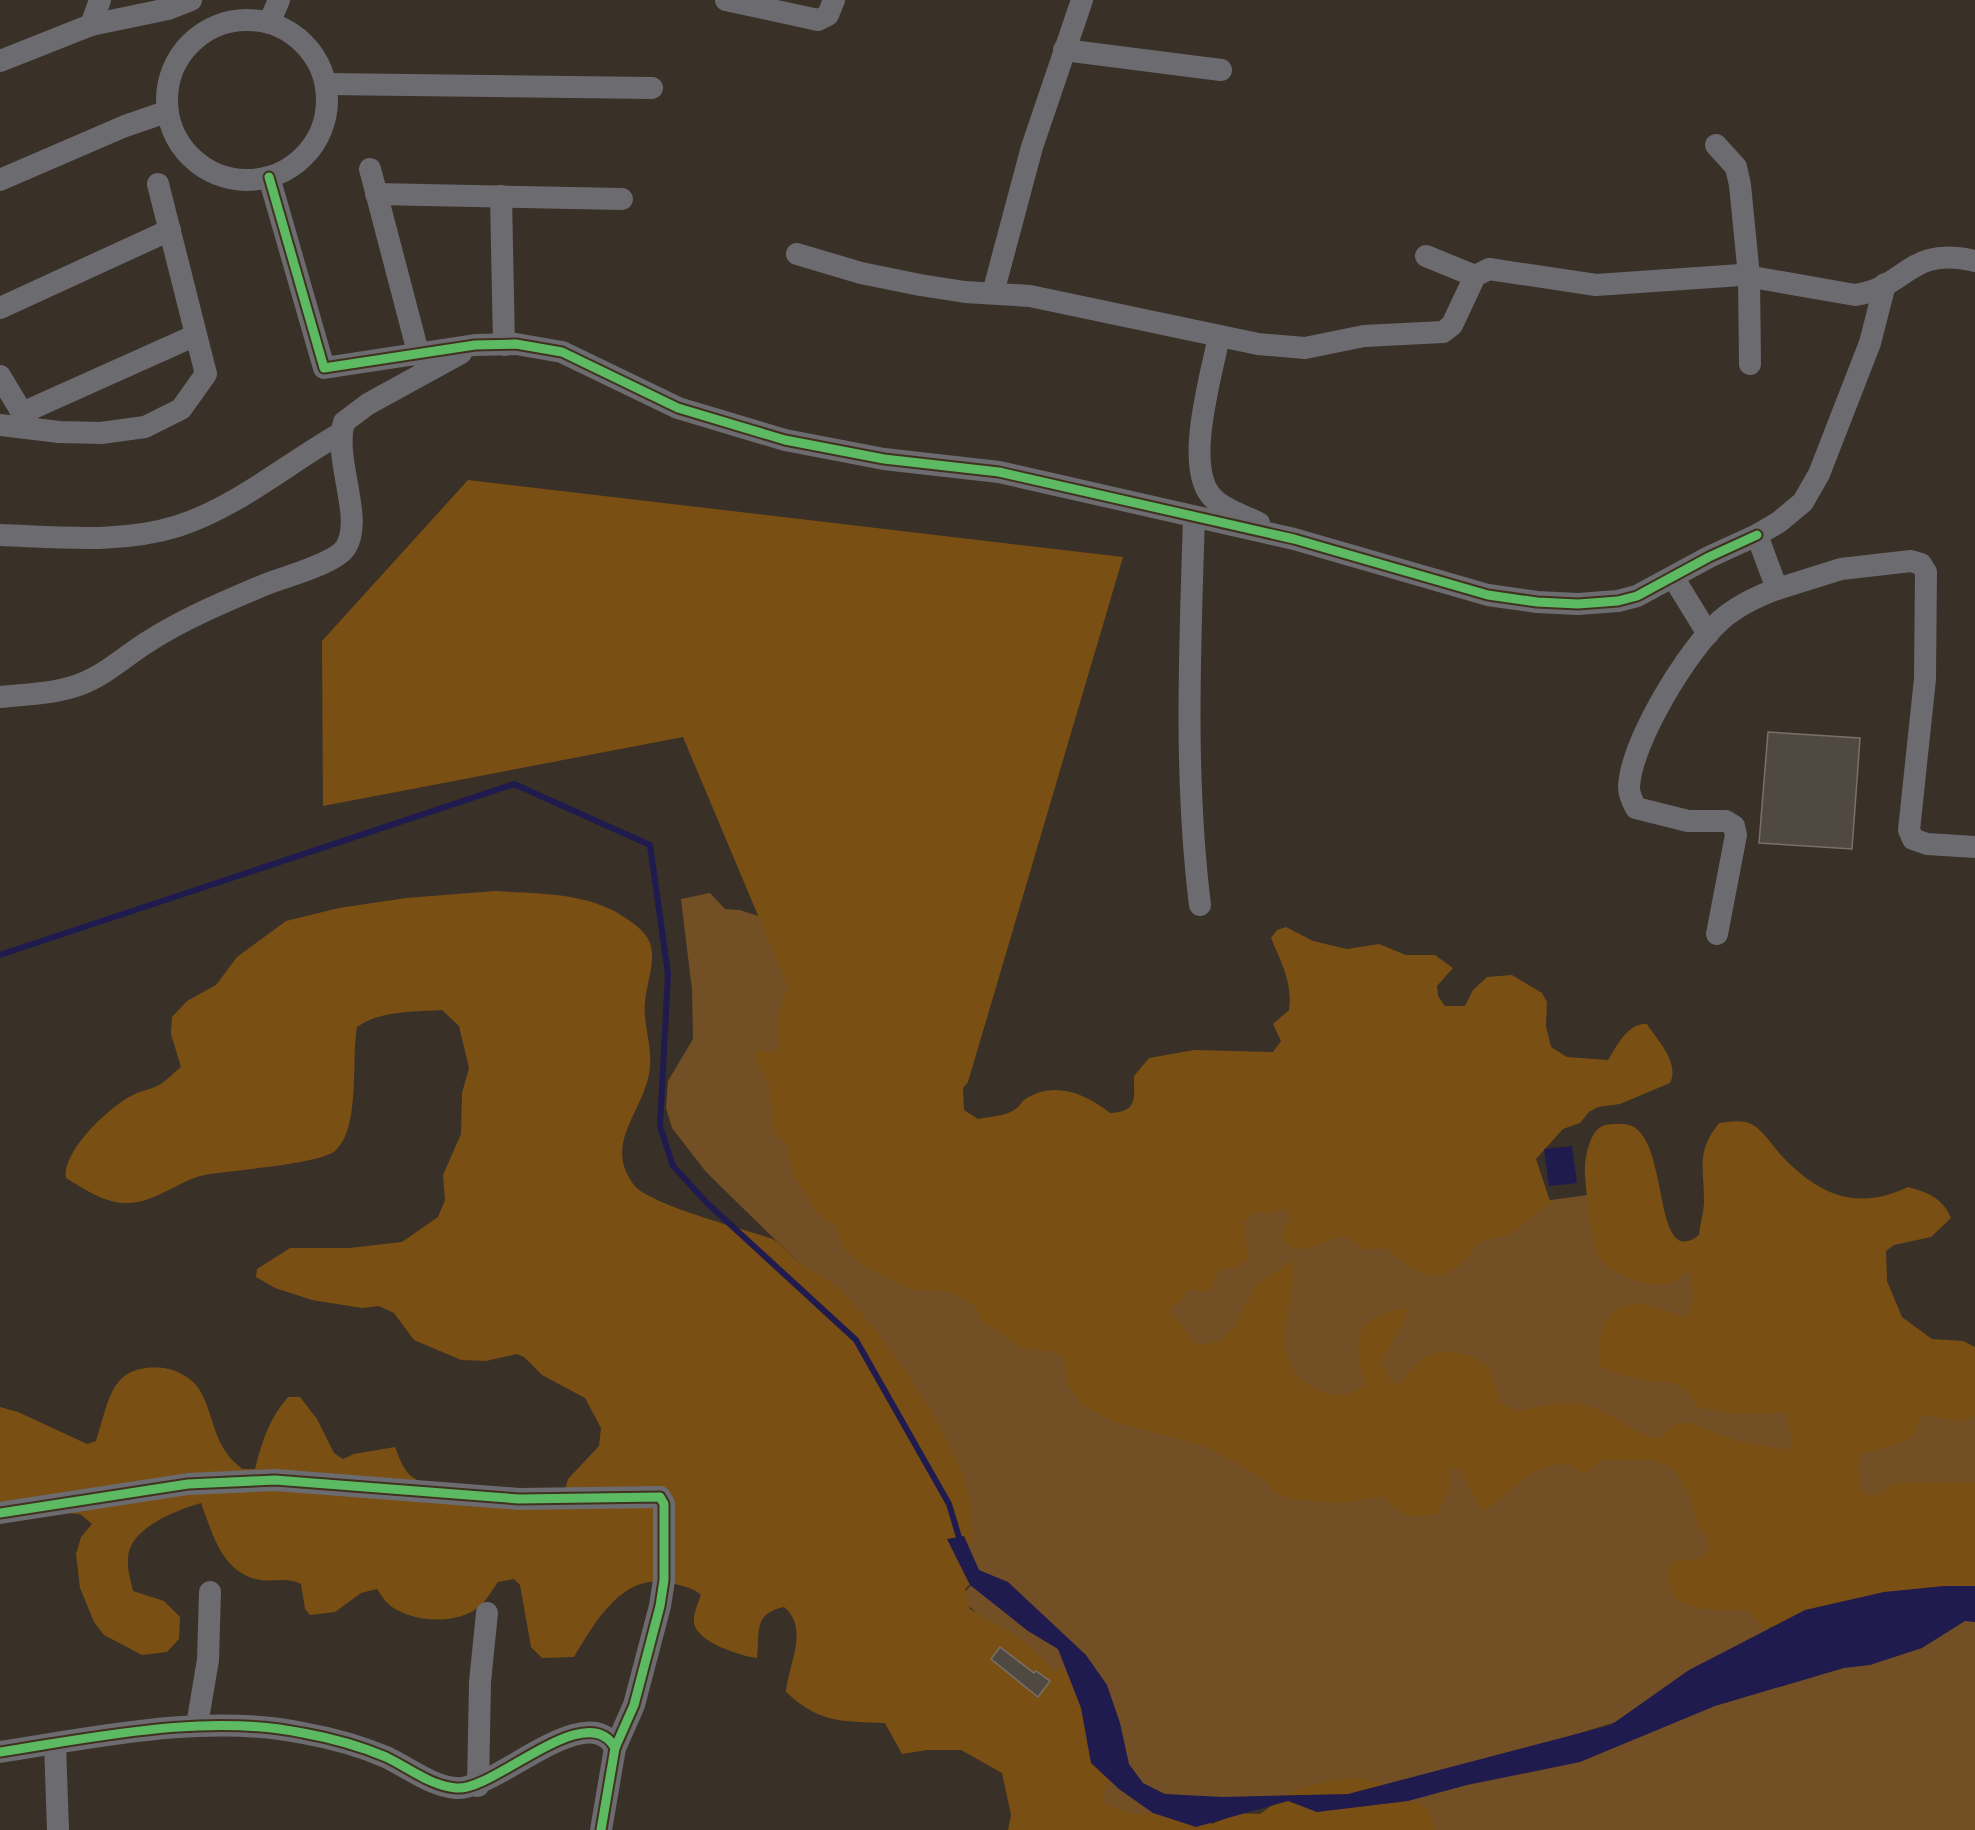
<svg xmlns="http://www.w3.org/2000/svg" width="1975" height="1830" viewBox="0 0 1975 1830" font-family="'Varela Round',sans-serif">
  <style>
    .green { fill: #734f25 }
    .forest { fill: #7a4f14 }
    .water { fill: #201b4e }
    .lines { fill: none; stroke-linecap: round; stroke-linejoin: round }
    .stream { stroke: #201b4e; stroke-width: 6 }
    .building { fill: #504941; stroke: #797169; stroke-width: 1.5 }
    .minor { stroke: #6c6b70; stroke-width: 22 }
    .cycleway-casing { stroke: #41311f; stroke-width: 13 }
    .cycleway { stroke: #5cba63; stroke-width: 9 }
  </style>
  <rect width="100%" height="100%" fill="#393027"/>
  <g class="green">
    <polygon points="710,893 725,909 740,910 804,931 850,1221 1448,1456 1579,1448 1670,1458 1786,1588 1762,1647 1639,1715 1455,1771 1344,1797 1248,1800 1171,1816 1109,1821 1093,1786 1066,1682 1003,1637 959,1597 980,1577 796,1260 706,1172 672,1128 666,1108 668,1081 693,1039 692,990 681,899"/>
    <polygon points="1595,1194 1700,1255 1802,1407 1816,1464 1676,1440 1357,1464 1202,1361 1141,1299 1255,1195 1529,1203"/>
    <polygon points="1849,1374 1975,1390 1975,1500 1827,1524"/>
    <polygon points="1975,1616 1975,1830 1382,1830 1396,1800 1725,1693"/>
  </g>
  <g class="forest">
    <path d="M468,480L1123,557L968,1082L963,1088L964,1110L978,1119C989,1117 1005,1116 1014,1110C1018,1108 1021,1103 1024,1100C1053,1080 1085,1093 1110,1113C1138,1112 1134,1099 1134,1076L1149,1058L1194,1050L1273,1052L1281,1041L1273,1024L1289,1010C1293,984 1281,962 1271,938L1277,930L1286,927L1313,941L1347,949L1379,944L1406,955H1435L1453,968L1437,986L1438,996L1445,1006H1465L1473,990L1487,977L1512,975L1542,993L1547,1002L1546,1026L1551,1047L1567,1057L1608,1060C1616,1047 1628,1022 1647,1024C1658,1041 1680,1063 1670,1083L1620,1104L1598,1107L1589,1112L1580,1123L1563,1129L1536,1159L1551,1204C1534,1210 1526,1227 1507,1235C1497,1240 1486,1237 1477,1245C1471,1251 1467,1258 1462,1263C1432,1291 1410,1268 1386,1248L1366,1250L1345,1236C1324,1238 1292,1266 1281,1233L1290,1218L1287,1208L1270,1214L1254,1212L1244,1222L1248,1258L1237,1267L1220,1270L1209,1292L1189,1289L1178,1304L1169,1309L1197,1345L1220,1341L1234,1327L1257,1284L1294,1260C1296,1309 1260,1366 1322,1392C1338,1398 1351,1396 1364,1385C1354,1337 1351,1317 1407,1308L1406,1318L1381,1362L1391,1382L1401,1383C1409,1372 1418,1359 1431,1354C1447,1348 1480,1355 1489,1369C1495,1377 1496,1391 1499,1401L1518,1412C1584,1392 1594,1407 1650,1438L1660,1437L1675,1424L1686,1422L1742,1442L1788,1450L1792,1442L1785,1412C1753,1415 1727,1416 1696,1406C1680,1372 1661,1386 1631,1378C1621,1375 1610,1370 1600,1366C1596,1338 1604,1303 1639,1304C1653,1304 1671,1313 1685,1317C1698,1303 1692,1286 1689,1269C1685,1272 1680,1278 1675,1281C1656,1292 1608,1275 1598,1255C1593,1247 1585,1185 1585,1174C1584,1162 1588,1139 1597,1130C1603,1123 1614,1124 1623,1124C1673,1125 1649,1274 1699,1235C1700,1224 1704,1212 1704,1201C1704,1167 1696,1152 1719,1123C1729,1122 1742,1119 1751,1124C1762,1129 1772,1145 1780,1154C1817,1194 1856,1212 1908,1187C1927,1192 1943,1198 1951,1218L1931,1237L1894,1245L1886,1251L1887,1281L1902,1317L1932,1339L1963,1341L1975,1347V1416C1955,1429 1939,1412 1920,1417L1914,1435L1907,1441L1860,1455L1858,1465L1860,1487L1868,1495H1879L1894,1483L1975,1482V1594L1782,1630L1767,1626L1764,1629L1748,1610C1729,1610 1682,1614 1672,1593C1669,1586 1669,1576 1668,1569L1673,1561L1694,1560L1705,1555L1709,1548L1708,1539L1698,1527L1690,1496L1673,1468L1650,1460H1600L1588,1473H1581L1568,1463C1525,1467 1516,1490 1482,1512L1458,1468H1450L1449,1489L1437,1514C1410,1518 1402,1519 1384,1496L1342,1503L1290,1499L1274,1492L1263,1479L1208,1447L1115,1422L1082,1405L1068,1386L1063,1356L1050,1351L1033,1350L1030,1346L1025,1350L981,1321L974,1305L947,1291L911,1290L865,1267L844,1249L834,1225L819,1215L793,1175L787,1145L773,1132L769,1084L756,1061V1053L759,1050L776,1051L781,1044C773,1029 781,1002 788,987L683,737L323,806L322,641Z"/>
    <path d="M495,891C542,894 592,892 630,921C642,930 651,937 652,953C653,969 646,987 645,1003C643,1024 652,1045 650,1066C647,1110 601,1142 634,1185C650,1205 744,1229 773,1239C782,1245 788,1253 796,1260C808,1271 826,1276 838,1288C881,1329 942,1420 963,1475C969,1493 972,1519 973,1538L968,1547L973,1582L965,1589L970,1609L1024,1641L1055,1671L1061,1667L1086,1693L1111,1763L1102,1802C1121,1810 1141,1822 1160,1808L1194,1812L1212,1824L1239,1813L1260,1814L1294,1790L1334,1780L1357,1778L1381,1783L1401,1791L1408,1801L1421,1804L1429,1811L1435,1830H1008L1011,1815L1002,1773L961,1750H927L902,1754L885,1723C842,1721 820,1724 786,1692C788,1665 810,1629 784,1607C753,1614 760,1630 757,1658C740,1656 697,1642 694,1623C693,1614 698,1603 701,1595C694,1588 685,1587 675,1584C624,1569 596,1621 574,1657L542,1658L531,1647L520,1585L514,1579L498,1582C493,1589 488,1598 481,1605C460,1625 415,1623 392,1607C386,1603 381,1595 377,1589L361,1593L335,1612L310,1615L305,1609L301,1584C287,1577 275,1582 260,1580C222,1573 213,1535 201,1503C177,1510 128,1528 128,1559C127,1569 131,1581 133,1591L164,1601L180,1617L179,1639L167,1652L142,1655L104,1635L94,1622L80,1588L76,1554L81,1537L92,1524L80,1514L52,1512L0,1521V1407L18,1412L87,1444L96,1441C110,1399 110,1363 164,1368C177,1370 192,1378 199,1389C211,1408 213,1434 226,1452C230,1459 237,1464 242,1469H255C262,1442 269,1419 288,1397H300L317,1419L334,1453L343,1459L354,1454L395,1447C399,1457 403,1469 411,1476C441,1500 524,1495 563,1496L568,1479L599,1446L601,1428L585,1398L542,1375L524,1357L517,1354L486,1361L461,1360L414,1340L394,1313L379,1306L362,1308L312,1300L275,1288L256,1277L257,1269L290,1248H349L402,1242L438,1217L445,1200L443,1175L461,1134L462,1093L469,1068L459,1026L442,1010C415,1012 380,1010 357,1027C351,1058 361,1129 335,1151C319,1164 234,1170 210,1174C181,1178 158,1202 129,1203C105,1204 86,1190 66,1178C62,1151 110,1106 133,1095C140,1091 148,1090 155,1087C165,1083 173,1073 181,1067L171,1034L172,1017L187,1001L216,985L237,957L286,921L339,908L406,898Z"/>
  </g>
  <g class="water">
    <polygon points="1572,1146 1577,1183 1549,1186 1544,1149"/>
    <polygon points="964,1536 979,1570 1008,1582 1086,1655 1107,1685 1120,1723 1129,1764 1143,1783 1165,1794 1223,1797 1348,1794 1611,1725 1689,1670 1805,1610 1884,1592 1944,1586 1975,1586 1975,1622 1965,1621 1922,1648 1870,1665 1844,1668 1715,1706 1580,1762 1467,1785 1408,1801 1317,1812 1288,1801 1196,1827 1153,1813 1119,1789 1091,1763 1081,1708 1058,1649 1028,1631 970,1585 947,1539"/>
  </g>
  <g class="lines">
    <polyline class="stream" points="0,955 514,784 650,845 668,974 660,1126 673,1166 708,1204 856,1340 949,1504 961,1544"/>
  </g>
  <g class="building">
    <polygon points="1768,732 1860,738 1852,849 1759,843"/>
    <polygon points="1000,1647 1034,1673 1036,1671 1050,1681 1038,1697 991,1659"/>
  </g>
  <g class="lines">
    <g class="minor">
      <polyline points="726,0 818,20 828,15 834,0"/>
      <circle cx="247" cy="100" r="80"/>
      <polyline points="269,23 279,0"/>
      <polyline points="91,25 100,0"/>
      <polyline points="1064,50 1221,70"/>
      <polyline points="0,61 91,25 168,9 191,0"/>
      <polyline points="326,84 652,88"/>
      <polyline points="1716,145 1736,167 1740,185 1749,276 1750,364"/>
      <polyline points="370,169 419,356"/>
      <polyline points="269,177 324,368 475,345 516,344 562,352 678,408 785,440 884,459 999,472 1294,539 1488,595 1537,602 1578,604 1618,601 1637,596 1709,557 1757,535"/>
      <polyline points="0,180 125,126 166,112"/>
      <polyline points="376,194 622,199"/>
      <polyline points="501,196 504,345"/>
      <path d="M797,254L861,273L920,285L965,292L1030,296L1258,344L1305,348L1364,336L1443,332L1452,325L1475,276L1489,269L1596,285L1741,275L1855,295C1907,288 1908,245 1975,261"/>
      <polyline points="1426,256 1475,276"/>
      <polyline points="993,293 1032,147 1082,0"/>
      <polyline points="0,308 170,230"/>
      <path d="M1219,336C1212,374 1182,470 1214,499C1225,510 1245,516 1259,523"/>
      <polyline points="0,376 30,426"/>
      <polyline points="22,413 196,335"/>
      <polyline points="0,425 59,432 101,433 145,427 181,409 206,374 158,184"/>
      <path d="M1194,517C1190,647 1184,776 1200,905"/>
      <path d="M0,535C58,537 121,544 178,526C237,507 288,463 341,433"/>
      <polyline points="1673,577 1708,634"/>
      <polyline points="1777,589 1841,569 1911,561 1921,564 1926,572 1925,679 1909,830 1913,839 1927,844 1975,847"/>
      <path d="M0,697C27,694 56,694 81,684C105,675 124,657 146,643C183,619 224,602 264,585C283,577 336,564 346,547C364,517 333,460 344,422L368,404L461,353"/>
      <path d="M1717,934L1736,835L1734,826L1726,821H1688L1636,808C1632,801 1629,795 1629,787C1631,742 1688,649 1721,620C1737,606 1758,596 1777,589L1757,535L1779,522L1803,502L1819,474L1870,343L1885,284"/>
      <polyline points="0,1513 188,1484 275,1480 519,1499 660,1497 664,1504 664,1580 660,1606 634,1705 615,1748"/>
      <polyline points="197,1725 208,1660 210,1592"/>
      <polyline points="55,1744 58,1830"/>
      <path d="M0,1752C97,1737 207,1713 303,1733C331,1738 360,1746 386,1757C409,1768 431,1786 456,1788C494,1792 587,1696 615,1748L601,1830"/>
      <polyline points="478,1786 480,1682 487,1613"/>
    </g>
    <defs>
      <g id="cycleway">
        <polyline points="269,177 324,368 475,345 516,344 562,352 678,408 785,440 884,459 999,472 1294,539 1488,595 1537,602 1578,604 1618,601 1637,596 1709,557 1757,535"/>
        <polyline points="0,1513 188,1484 275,1480 519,1499 660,1497 664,1504 664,1580 660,1606 634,1705 615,1748"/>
        <path d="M0,1752C97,1737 207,1713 303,1733C331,1738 360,1746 386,1757C409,1768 431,1786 456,1788C494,1792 587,1696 615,1748L601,1830"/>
      </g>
    </defs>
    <use href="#cycleway" class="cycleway-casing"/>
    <use href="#cycleway" class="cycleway"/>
  </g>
</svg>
